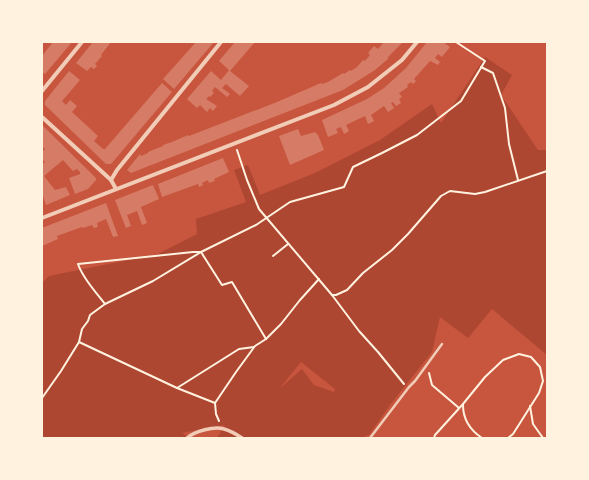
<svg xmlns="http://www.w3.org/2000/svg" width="589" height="480" viewBox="0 0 589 480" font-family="'IBM Plex Serif',serif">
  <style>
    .green { fill: #ae4732; fill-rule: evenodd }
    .building { fill: #d67c66 }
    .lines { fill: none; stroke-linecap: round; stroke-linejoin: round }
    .path { stroke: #fff3e0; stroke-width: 2 }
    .service { stroke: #f1ccb7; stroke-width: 2.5 }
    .pedestrian { stroke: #f1ccb7; stroke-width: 3.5 }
    .minor { stroke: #f1ccb7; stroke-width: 4 }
  </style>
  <rect width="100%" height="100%" fill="#c8553d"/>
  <path class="green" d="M485,57L512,75L501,95L538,150H547V355L492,309L468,338L440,317L432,352L390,405L369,435L361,438H217L225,425L182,433L190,438H42V283L49,276L158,254L197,234L196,219L246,202L234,170L248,165L260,195L315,173L380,140L432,104L441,123ZM301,362L335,389L334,392L314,385L302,369L279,389Z"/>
  <g class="building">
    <polygon points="53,42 72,42 45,74 42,72 42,56"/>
    <polygon points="93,42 111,42 101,55 102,56 95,64 97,66 94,69 91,67 87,71 76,63"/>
    <polygon points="196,42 214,42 174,89 163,79"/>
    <polygon points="235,42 255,42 230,71 249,86 240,96 226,84 222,88 230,94 227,97 215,87 212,91 214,93 210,97 209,96 206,99 217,106 213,111 210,108 207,112 200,105 197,108 187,99 211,71 221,80 229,70 219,61"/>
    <polygon points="384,42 403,42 388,57 388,59 375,70 343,90 131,173 127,170 140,154 141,156 148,153 148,152 163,146 163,145 172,142 188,135 189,136 277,102 321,83 322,84 328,82 343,73 344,74 350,70 351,71 357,67 363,60 365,61 370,55 368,53 374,46 378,49"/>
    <polygon points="427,42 443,42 450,47 442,57 438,54 435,58 440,62 438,65 430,61 414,79 416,81 413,84 411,82 407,85 408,87 399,93 402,97 399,99 401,103 396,106 393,102 391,103 394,108 388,112 384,106 371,115 374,121 368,124 365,116 346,125 349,131 344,134 341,127 336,129 338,133 328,137 322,120 367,99 384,88 406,68"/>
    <polygon points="69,71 80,80 62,101 66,105 70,100 77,106 72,112 98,136 94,141 103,149 105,149 162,83 172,92 111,164 106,164 45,105 45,101"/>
    <polygon points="42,125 96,178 96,180 88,189 75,194 69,178 80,174 80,172 77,169 73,171 63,160 44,176 55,190 66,187 70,195 46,205 42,193 42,164 45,162 42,159 42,152 45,149 42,146"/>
    <polygon points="298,129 301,136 315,132 318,135 324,150 290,165 279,136"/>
    <polygon points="223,158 229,172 214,179 215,181 209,183 208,180 202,183 203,185 199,187 198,184 162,197 158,184"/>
    <polygon points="153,185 159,199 141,207 147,223 142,225 137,211 127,215 131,226 126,228 115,200"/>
    <polygon points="106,203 118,236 113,237 106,219 97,223 98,227 94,228 92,225 83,228 82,227 57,236 58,239 42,246 42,228"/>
  </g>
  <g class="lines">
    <g class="path">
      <polyline points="481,67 493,73 505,108 509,144 518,180"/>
      <polyline points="237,150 247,180 259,209 332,295 336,295 347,290 363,273 392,250 408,234 441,196 450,191 475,194 485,192 547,171"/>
      <polyline points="273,256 288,244"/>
      <polyline points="332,295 359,331 378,352 404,384"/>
      <path d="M105,304C96,292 83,279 78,264L193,252H201L222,285L232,282L266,339"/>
      <polyline points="79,342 177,388 215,403"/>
      <polyline points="429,373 432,385 459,408"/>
      <polyline points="177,388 239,349 254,347"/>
      <polyline points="42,398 61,371 79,342 82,329 88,321 90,315 105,304 153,281 201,252 256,225 290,202 344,187 353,167 382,153 417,135 461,101 485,61 456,42"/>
      <path d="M463,405C463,419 470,430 482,438"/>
      <polyline points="530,406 533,424 543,438"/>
      <polyline points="219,421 216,414 215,403 236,372 255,346 266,339 281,324 300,300 319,279"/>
      <polyline points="434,438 435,435 463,404 485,377 503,360 519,354 531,357 540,367 543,381 539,393 513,434 508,438"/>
    </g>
    <polyline class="service" points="370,438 409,387 415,381 442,344"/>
    <path class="pedestrian" d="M187,438C195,431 214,426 224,429C231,431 236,434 242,438"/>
    <g class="minor">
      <polyline points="42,91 82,42"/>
      <polyline points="42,117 111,180 116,189"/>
      <polyline points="111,180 117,170 221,42"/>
      <polyline points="42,218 334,105 368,87 402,60 417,42"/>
    </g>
  </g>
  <rect width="589" height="480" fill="none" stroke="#fff3e0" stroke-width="86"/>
</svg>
